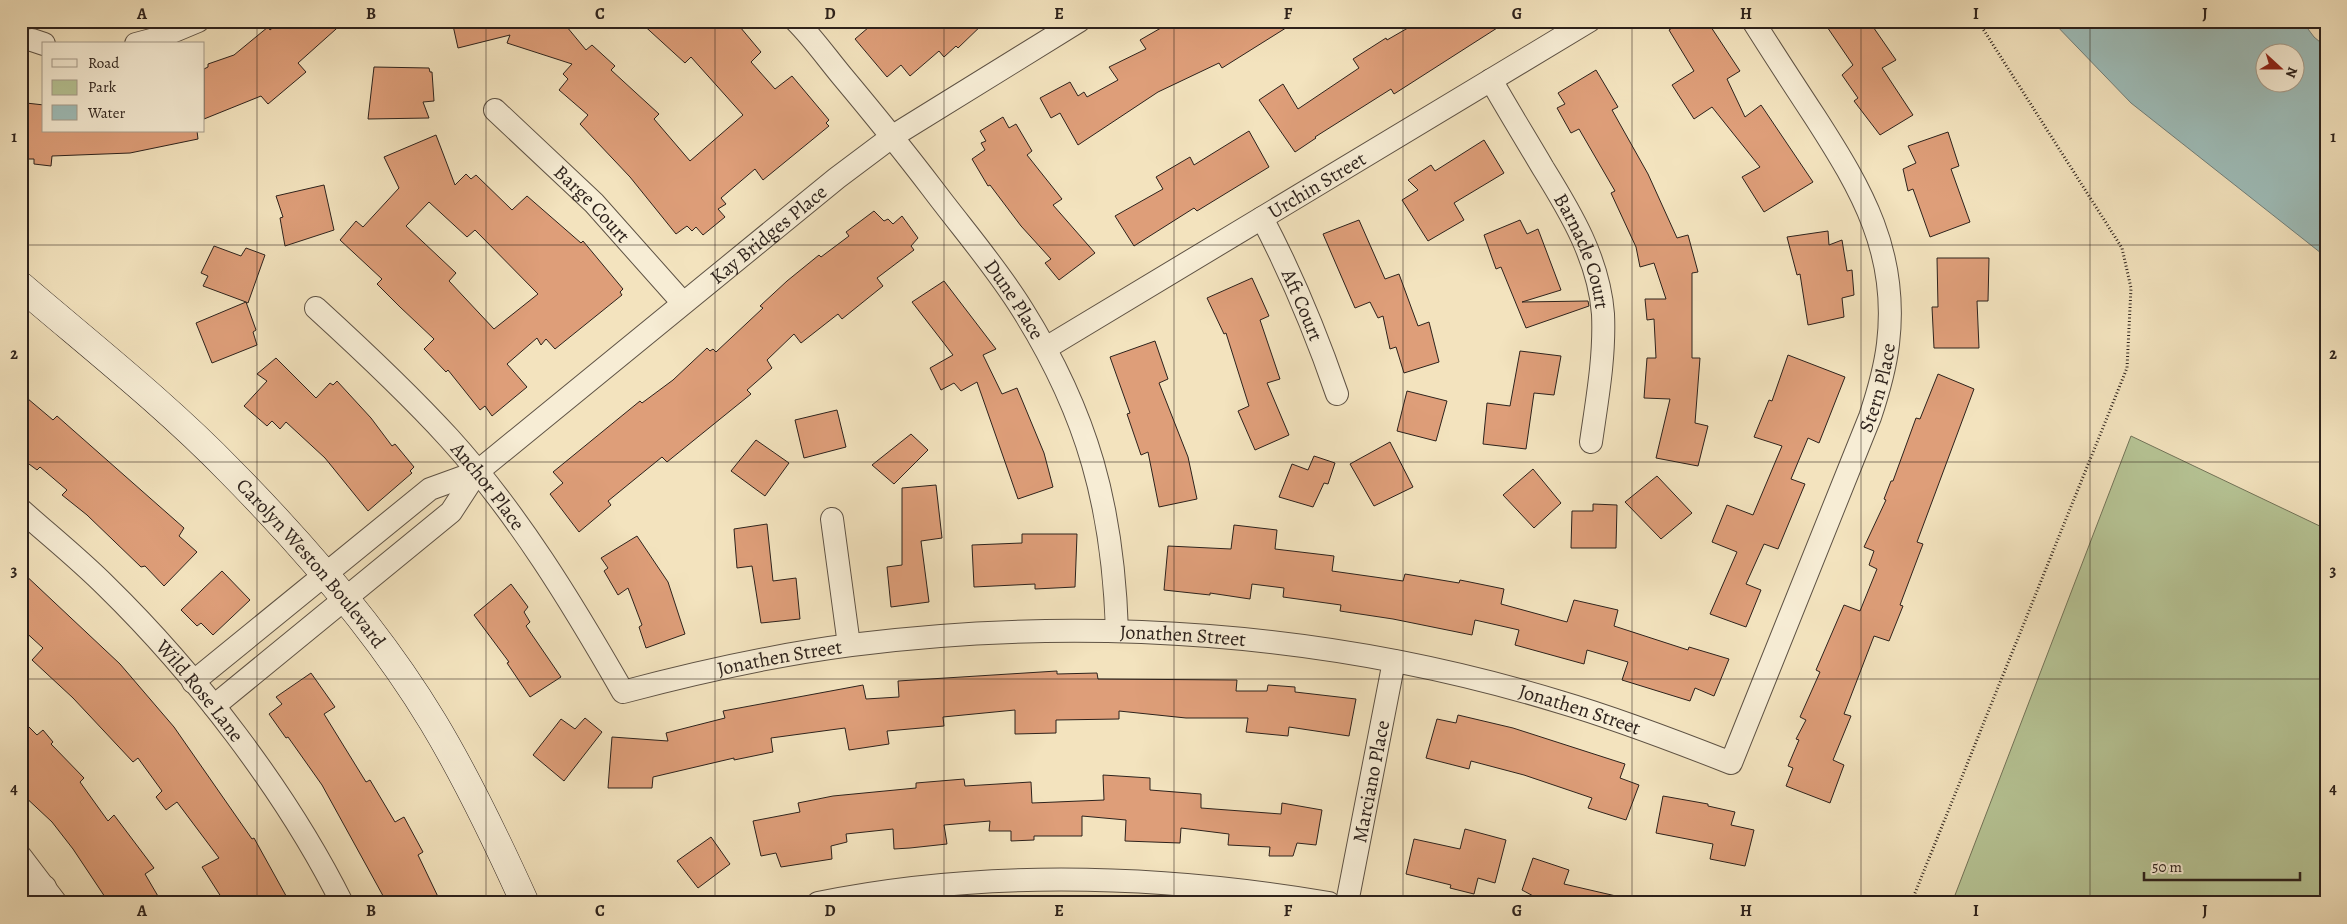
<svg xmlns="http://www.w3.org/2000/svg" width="2347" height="924" viewBox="0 0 2347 924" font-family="Alegreya,serif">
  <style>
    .green { fill: #b6c495; stroke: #727358 }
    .water { fill: #9ebdb9; stroke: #717f7a; fill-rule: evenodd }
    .building { fill: #de9e79; stroke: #2d221c; fill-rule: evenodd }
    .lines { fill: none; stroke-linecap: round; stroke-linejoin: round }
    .street-casing { stroke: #5e5244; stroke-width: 24 }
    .secondary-casing { stroke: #2d221c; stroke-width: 29 }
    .path { stroke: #2d221c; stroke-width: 3; stroke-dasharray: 1 2.5; stroke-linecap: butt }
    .street { stroke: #f7edd5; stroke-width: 22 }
    .secondary { stroke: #f7edd5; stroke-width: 28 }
    .grid { fill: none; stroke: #2d221c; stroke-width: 1; stroke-opacity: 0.55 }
    .labels { text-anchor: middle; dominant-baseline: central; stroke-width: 4; stroke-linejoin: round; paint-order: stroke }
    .street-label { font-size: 20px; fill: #2d221c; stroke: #f7edd5 }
    .neatline { fill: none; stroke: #2d221c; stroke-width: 2 }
    .grid-label { font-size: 16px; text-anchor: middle; font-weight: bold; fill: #2d221c }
  </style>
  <rect width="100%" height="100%" fill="#f3e3be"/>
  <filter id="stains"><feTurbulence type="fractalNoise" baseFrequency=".004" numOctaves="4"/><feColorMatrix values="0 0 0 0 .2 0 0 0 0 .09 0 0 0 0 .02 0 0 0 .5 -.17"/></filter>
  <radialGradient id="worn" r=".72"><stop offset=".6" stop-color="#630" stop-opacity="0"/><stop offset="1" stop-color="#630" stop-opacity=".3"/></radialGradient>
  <polygon class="green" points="2131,436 2326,529 2326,903 1952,903"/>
  <path class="water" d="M2052,21H2302L2314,37L2326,47V257L2131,103ZM2264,52H2294V82H2264Z"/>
  <g class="building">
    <polygon points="281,21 345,21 298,63 306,72 268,104 261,96 204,119 204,69 208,67 208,64 234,55 268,27 270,30"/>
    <polygon points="452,21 477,21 478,27 515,21 562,21 586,50 592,45 615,66 611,70 659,114 654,119 690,161 743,115 691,57 685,63 639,21 735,21 761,52 751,62 775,89 792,76 829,120 826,123 829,126 763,180 755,169 721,198 726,204 718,209 725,217 703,235 696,227 692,231 687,226 676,234 630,177 580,124 588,115 559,90 568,79 563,74 572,64 507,43 510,35 458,48"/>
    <polygon points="876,21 986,21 958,48 956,46 944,57 939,51 910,76 901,65 887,77 855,39"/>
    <polygon points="1173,21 1297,21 1222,68 1219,63 1158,92 1078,145 1060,113 1051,118 1040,98 1070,82 1078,96 1084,92 1087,97 1118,80 1109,67 1146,49 1140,40"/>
    <polygon points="1420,21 1508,21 1394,94 1391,89 1315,137 1316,138 1295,152 1259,100 1283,84 1298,109 1359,68 1353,59 1386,38 1387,40"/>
    <polygon points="1683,21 1707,21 1740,71 1727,79 1745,117 1761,105 1813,182 1764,212 1742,177 1760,167 1712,107 1694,119 1672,85 1694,71 1669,30"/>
    <polygon points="1823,21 1869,21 1896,60 1882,68 1913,115 1880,135 1854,101 1858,98 1842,75 1853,65"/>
    <polygon points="374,67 429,68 430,72 432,72 434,101 423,102 429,118 368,119"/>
    <polygon points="1596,70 1618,107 1612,110 1648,174 1677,238 1688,235 1698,272 1692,273 1692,358 1700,358 1695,423 1708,426 1698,466 1656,458 1670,399 1644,398 1647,358 1656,358 1654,319 1647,320 1645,299 1666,299 1654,263 1640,267 1636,247 1611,193 1615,191 1579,129 1571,133 1557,108 1565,104 1558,93"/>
    <polygon points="26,103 44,105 44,131 197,131 198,139 130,153 52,156 51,166 34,164 34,159 21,159 21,121 25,121"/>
    <polygon points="1003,117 1009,128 1016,124 1032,151 1027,155 1062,199 1053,205 1095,253 1059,280 1045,263 1051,259 1021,226 990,185 988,186 972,159 985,150 981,143 986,141 980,131"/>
    <polygon points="1249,131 1269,167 1197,211 1194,208 1134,246 1115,216 1163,189 1156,177 1190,157 1194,165"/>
    <polygon points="1948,132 1959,166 1951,169 1970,222 1930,237 1913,189 1908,191 1903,169 1916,163 1908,146"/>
    <path d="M436,135L455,185L466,174L471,179L476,175L512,210L527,196L581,243L583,241L623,289L620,292L622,295L555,349L546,339L541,345L537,338L507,364L527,387L492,416L485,406L480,410L448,370L446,372L424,349L434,339L400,307L377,284L382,279L340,240L356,221L363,227L399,188L384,157ZM429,202L467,237L475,230L538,294L494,329L449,281L456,273L406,226Z"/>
    <polygon points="1484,140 1504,173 1454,203 1464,220 1428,241 1402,200 1418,190 1408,180 1431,165 1435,171"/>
    <polygon points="324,185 334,230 285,246 280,218 283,217 276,196"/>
    <polygon points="874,211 884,221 888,219 893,224 902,216 918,238 911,246 914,250 877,278 883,286 842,319 838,314 801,343 794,334 767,360 772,368 747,390 751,394 667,462 662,457 608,501 611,505 579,532 550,494 563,483 553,472 640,401 642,403 673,380 707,348 710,351 713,349 716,352 763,308 760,306 787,281 819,255 821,257 849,236 846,232"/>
    <polygon points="1359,220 1385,279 1399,274 1418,326 1429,322 1439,362 1404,373 1396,347 1390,349 1383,316 1378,318 1370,302 1355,308 1323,234"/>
    <polygon points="1520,220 1527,234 1538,229 1561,290 1522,302 1588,301 1589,306 1526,328 1501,267 1496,269 1484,235"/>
    <polygon points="1828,231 1829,245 1842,240 1847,271 1852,270 1854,295 1842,298 1844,317 1808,325 1800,274 1797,275 1787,237"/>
    <polygon points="214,246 241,256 246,248 265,255 248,303 246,302 256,330 253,332 257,345 212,363 196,323 246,302 203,286 208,276 201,273"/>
    <polygon points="1937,258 1989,258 1988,301 1977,301 1979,348 1934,348 1932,307 1938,307"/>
    <polygon points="1252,278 1269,316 1260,320 1280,379 1267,383 1289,435 1255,450 1238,411 1249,406 1226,333 1224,334 1207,298"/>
    <polygon points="944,281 996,349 983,355 1002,394 1017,388 1044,453 1053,487 1018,499 977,382 961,391 954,383 941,390 930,368 953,355 912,302"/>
    <polygon points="1155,341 1168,379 1159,383 1188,457 1197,499 1159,507 1148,452 1141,455 1127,414 1130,413 1110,357"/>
    <polygon points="1520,351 1561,356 1554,395 1534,393 1526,449 1483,444 1487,403 1510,406"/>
    <polygon points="1788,355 1845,377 1819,443 1808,438 1791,479 1805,484 1778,549 1764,544 1746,584 1761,590 1746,627 1710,614 1737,552 1712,542 1727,505 1753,515 1782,446 1754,437 1769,400 1772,401"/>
    <polygon points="276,358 316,398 330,383 333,385 337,381 371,418 392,446 395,444 414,467 410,471 412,473 368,511 325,458 286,422 280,429 272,421 267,426 244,406 267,381 257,374"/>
    <polygon points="1938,374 1974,389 1917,542 1923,544 1900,605 1903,606 1889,641 1874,636 1844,714 1851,716 1833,760 1844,765 1830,803 1786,786 1793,768 1788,766 1799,740 1796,739 1806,720 1800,717 1820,672 1816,670 1844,605 1860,611 1877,569 1869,565 1874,551 1864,547 1886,500 1884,499 1891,481 1893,481 1916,418 1920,419"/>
    <polygon points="1407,391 1447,401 1436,441 1397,431"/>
    <polygon points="21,393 53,420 57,416 184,528 179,536 197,552 164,586 145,566 141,567 87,515 62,495 67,490 40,467 37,470 21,458"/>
    <polygon points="837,410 846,447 804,458 795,420"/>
    <polygon points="911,434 928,450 894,484 872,465"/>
    <polygon points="756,440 789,463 765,496 731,471"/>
    <polygon points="1390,442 1413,487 1374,506 1350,464"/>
    <polygon points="1314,456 1335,463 1328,484 1324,483 1313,507 1279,497 1292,464 1308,470"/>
    <polygon points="1533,469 1561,503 1534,528 1503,495"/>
    <polygon points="1657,476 1692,513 1661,539 1625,502"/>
    <polygon points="936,485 942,538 921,541 929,602 891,607 887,567 902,565 902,488"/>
    <polygon points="1593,504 1617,505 1616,548 1571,548 1572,511 1593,511"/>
    <polygon points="767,524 773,581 796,578 800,619 761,623 752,566 737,568 734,529"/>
    <polygon points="1234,525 1277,530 1275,549 1334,556 1332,571 1403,581 1405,574 1459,583 1460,580 1504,589 1501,604 1567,622 1574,600 1618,610 1614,626 1688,650 1689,647 1729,659 1714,696 1695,688 1690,701 1622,680 1628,662 1587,650 1584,664 1515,645 1519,630 1475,620 1472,635 1393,619 1340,611 1341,605 1283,597 1284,588 1252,584 1250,599 1210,593 1210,595 1164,590 1168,546 1231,549"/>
    <polygon points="1022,534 1077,534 1075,587 1035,589 1035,584 974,587 972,545 1022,543"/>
    <polygon points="637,536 668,582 685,634 646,648 639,627 642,625 628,588 618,595 604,571 608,568 601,558"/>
    <polygon points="21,571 120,664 174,727 252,839 254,838 290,903 225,903 202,867 219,858 177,802 166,810 156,797 162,791 138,758 133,762 73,698 32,660 43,648 21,628"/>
    <polygon points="222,571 250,600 213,635 201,623 197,626 181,610"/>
    <polygon points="511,584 528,607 524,612 530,622 526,626 561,677 530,697 507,663 509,662 474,615"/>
    <polygon points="1057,671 1057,674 1097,673 1098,679 1237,680 1236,691 1267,691 1268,685 1295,687 1295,692 1356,699 1349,736 1289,727 1288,736 1246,732 1248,718 1186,718 1119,711 1119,719 1056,720 1056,733 1015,734 1015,710 943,717 944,726 887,731 889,744 849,750 845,728 771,738 773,752 734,760 734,758 653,777 652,788 608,788 612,737 668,741 666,733 725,718 723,711 863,685 866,699 899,697 898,681"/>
    <polygon points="311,673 335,707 324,714 366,782 370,780 395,822 404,817 423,852 418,855 441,903 387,903 322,785 288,737 286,738 269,714 282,704 276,697"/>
    <polygon points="1458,715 1513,728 1625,764 1620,778 1639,785 1626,820 1588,808 1592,798 1524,775 1471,761 1469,769 1426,758 1437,719 1456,723"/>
    <polygon points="585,718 602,732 564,781 533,755 561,719 575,729"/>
    <polygon points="21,719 37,735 43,730 53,742 51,744 84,778 80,782 108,821 114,815 154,868 145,874 162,903 109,903 73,849 52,822 21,793"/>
    <polygon points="1103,775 1150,778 1150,790 1201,794 1201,808 1281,814 1282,803 1322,810 1316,845 1297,843 1293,856 1269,856 1270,847 1228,845 1229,834 1181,828 1180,843 1125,841 1126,820 1082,816 1082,836 1034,836 1034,840 1011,841 1011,831 989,831 990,821 944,825 947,844 910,848 894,849 893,829 846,834 847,842 831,846 832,859 781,867 776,853 761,856 753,821 800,812 798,803 833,796 916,788 916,783 964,779 965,786 1031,782 1032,803 1104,800"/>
    <polygon points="1663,796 1708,804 1708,806 1735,812 1731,825 1754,830 1745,866 1710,859 1713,844 1656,833"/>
    <polygon points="1465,829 1506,840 1495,883 1478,878 1474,894 1450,888 1451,885 1406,874 1414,839 1460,849"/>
    <polygon points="711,837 730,864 698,888 677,861"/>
    <polygon points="1533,858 1569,870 1564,884 1616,896 1615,903 1535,903 1537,898 1522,890"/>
  </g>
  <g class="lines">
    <defs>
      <g id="street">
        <path id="s1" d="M796,21C813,38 827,58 842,76C873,113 903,150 932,188C962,228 996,267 1022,309C1088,414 1113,507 1117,631"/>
        <polyline points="32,40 44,44"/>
        <polyline points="136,44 155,39 198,21"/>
        <path id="s2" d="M1491,80C1508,110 1526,139 1543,168C1571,213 1599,260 1603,314C1605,357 1597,400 1591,442"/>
        <path id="s3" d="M495,110L594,203L683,303"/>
        <path id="s4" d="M1262,218C1292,275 1316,333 1337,394"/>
        <path id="s5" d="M316,308C362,350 407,392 449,438C518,514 572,603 623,692C698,672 774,655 851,645C1088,615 1332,632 1560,702C1618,719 1675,741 1731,763L1870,417C1878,393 1885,369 1888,344C1899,253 1862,190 1815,117C1794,85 1773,53 1753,21"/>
        <path id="s6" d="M1046,348L1589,21"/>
        <path id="s7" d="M21,510C49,535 79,559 106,586C195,673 286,791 342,903"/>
        <polyline points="832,519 849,645"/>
        <polyline points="193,682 430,489 477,472"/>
        <path id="s8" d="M214,706L451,512L477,472L837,178L893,136L1079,21"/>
        <polyline points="21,857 56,903"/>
        <polyline points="26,903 45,887"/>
        <path d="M818,903C985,869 1162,875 1329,903"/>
        <path id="s9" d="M1347,903L1394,661"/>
      </g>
      <g id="secondary">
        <path id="s10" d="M21,286C91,346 166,405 230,471C305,547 378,631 433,722C468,780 497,841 525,903"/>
      </g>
    </defs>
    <use href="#street" class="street-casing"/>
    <use href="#secondary" class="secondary-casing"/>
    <polyline class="path" points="1911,903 2127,368 2131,288 2122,248 1978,21"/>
    <use href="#street" class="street"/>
    <use href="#secondary" class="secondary"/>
  </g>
  <path class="grid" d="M257,21V903M486,21V903M715,21V903M944,21V903M1174,21V903M1403,21V903M1632,21V903M1861,21V903M2090,21V903M21,245H2326M21,462H2326M21,679H2326"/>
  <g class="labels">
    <g class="street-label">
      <text stroke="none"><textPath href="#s6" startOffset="316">Urchin Street</textPath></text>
      <text stroke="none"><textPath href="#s3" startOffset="135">Barge Court</textPath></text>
      <text stroke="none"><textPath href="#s8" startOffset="730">Kay Bridges Place</textPath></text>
      <text stroke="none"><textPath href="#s2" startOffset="195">Barnacle Court</textPath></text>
      <text stroke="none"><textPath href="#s1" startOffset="354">Dune Place</textPath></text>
      <text stroke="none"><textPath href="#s4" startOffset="96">Aft Court</textPath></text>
      <text stroke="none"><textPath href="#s5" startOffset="2029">Stern Place</textPath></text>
      <text stroke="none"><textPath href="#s5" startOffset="248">Anchor Place</textPath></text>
      <text stroke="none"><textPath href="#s10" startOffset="402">Carolyn Weston Boulevard</textPath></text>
      <text stroke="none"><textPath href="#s5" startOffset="1060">Jonathen Street</textPath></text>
      <text stroke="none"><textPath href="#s5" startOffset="655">Jonathen Street</textPath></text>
      <text stroke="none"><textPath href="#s7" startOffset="255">Wild Rose Lane</textPath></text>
      <text stroke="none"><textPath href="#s5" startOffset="1465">Jonathen Street</textPath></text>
      <text stroke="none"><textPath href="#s9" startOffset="124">Marciano Place</textPath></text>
    </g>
  </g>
  <rect width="2347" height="924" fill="none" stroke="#f3e3be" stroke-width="55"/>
  <rect x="42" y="42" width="162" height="90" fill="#f7edd5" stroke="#a69c8b"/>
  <rect x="52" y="59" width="25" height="8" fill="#f7edd5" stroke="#a69c8b"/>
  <text x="88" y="68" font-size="15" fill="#2d221c">Road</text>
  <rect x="52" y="80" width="25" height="15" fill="#b6c495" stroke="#a69c8b"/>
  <text x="88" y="92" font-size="15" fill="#2d221c">Park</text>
  <rect x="52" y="105" width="25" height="15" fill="#9ebdb9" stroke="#a69c8b"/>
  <text x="88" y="118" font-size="15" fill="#2d221c">Water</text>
  <g transform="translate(2280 68) rotate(111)"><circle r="24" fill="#f7edd5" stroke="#a69c8b"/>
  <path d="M0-4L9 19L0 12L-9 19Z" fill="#8f2418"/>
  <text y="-8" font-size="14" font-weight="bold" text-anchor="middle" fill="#2d221c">N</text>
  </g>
  <path d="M2144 872v8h156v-8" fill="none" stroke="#2d221c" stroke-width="2.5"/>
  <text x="2152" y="872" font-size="15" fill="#2d221c" stroke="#f7edd5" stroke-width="4" paint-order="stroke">50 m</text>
  <rect x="28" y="28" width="2292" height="868" class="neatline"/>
  <g class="grid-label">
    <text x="142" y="19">A</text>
    <text x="371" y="19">B</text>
    <text x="600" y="19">C</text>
    <text x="830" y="19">D</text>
    <text x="1059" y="19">E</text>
    <text x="1288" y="19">F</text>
    <text x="1517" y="19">G</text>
    <text x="1746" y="19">H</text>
    <text x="1976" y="19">I</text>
    <text x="2205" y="19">J</text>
    <text x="14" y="142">1</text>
    <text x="2333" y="142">1</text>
    <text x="14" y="359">2</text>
    <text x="2333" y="359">2</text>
    <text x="14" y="576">3</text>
    <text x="2333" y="576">3</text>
    <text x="14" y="794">4</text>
    <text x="2333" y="794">4</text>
    <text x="142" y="916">A</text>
    <text x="371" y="916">B</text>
    <text x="600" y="916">C</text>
    <text x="830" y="916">D</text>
    <text x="1059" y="916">E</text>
    <text x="1288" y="916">F</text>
    <text x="1517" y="916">G</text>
    <text x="1746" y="916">H</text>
    <text x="1976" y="916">I</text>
    <text x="2205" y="916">J</text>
  </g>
  <rect width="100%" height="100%" filter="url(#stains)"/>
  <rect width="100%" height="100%" fill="url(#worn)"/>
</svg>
